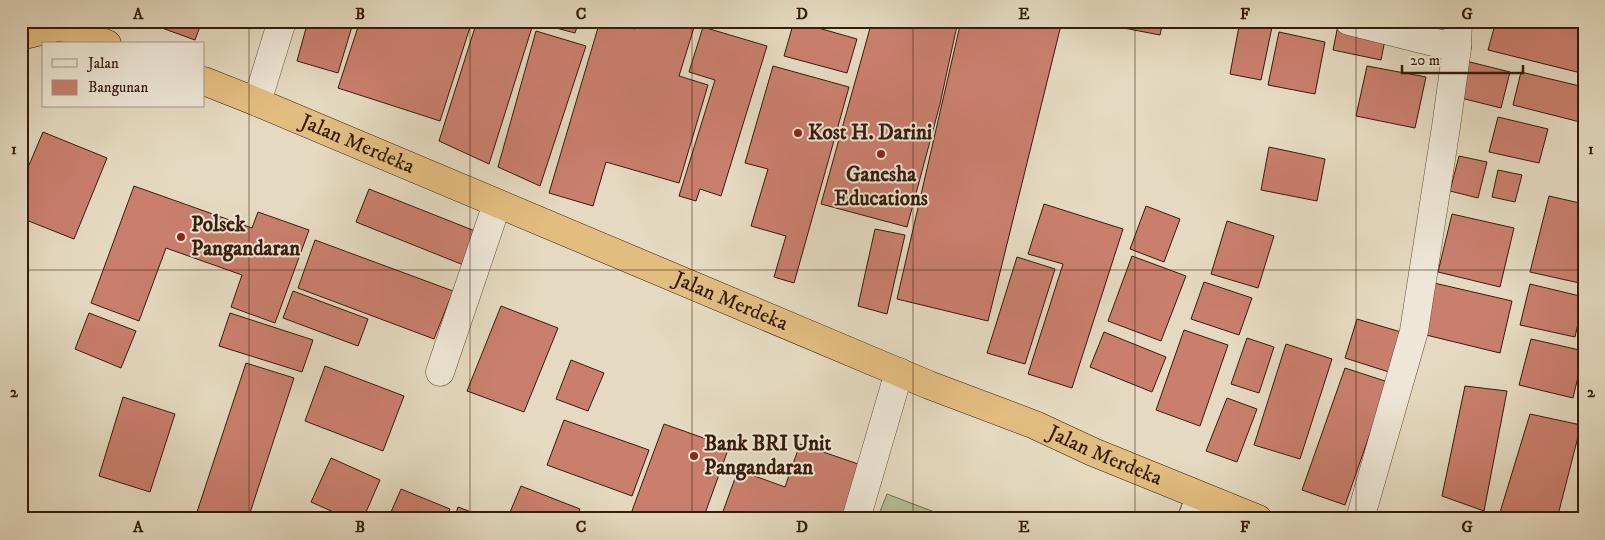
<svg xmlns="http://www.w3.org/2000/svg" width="1605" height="540" viewBox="0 0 1605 540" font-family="'IM FELL DW Pica',serif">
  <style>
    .green { fill: #b1c095; stroke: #746e50 }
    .building { fill: #ca7f6e; stroke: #361b0a }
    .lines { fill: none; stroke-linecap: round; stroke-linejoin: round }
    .service-casing { stroke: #624b38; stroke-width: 23 }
    .minor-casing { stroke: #624b38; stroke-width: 29 }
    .trunk-casing { stroke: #361b0a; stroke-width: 29 }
    .service { stroke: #eee7d7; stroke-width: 21 }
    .minor { stroke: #eee7d7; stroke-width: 28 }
    .trunk { stroke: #e2bd80; stroke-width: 28 }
    .grid { fill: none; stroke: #361b0a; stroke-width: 1; stroke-opacity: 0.55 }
    .poi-dot { fill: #8f2418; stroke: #eee7d7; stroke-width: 2 }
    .labels { text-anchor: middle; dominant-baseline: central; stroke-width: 4; stroke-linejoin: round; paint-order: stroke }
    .poi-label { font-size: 21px; font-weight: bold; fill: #361b0a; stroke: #eee7d7; text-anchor: start }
    .street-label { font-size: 21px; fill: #361b0a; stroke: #eee7d7 }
    .neatline { fill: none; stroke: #361b0a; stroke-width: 2 }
    .grid-label { font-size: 16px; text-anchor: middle; font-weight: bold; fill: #361b0a }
  </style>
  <rect width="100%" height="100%" fill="#e5dac1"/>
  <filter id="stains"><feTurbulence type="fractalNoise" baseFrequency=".004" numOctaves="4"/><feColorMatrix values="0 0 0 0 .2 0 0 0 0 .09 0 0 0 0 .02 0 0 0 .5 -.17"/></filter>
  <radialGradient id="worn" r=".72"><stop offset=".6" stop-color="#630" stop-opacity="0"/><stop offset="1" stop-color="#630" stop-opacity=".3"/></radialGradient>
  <polygon class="green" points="887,494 953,519 877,519"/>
  <g class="building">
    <polygon points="165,21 202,21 195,40 162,28"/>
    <polygon points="308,21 347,21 353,23 338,73 297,61"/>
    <polygon points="360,21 472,21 440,121 338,88"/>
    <polygon points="477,21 534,21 489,164 439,141"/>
    <polygon points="542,21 579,21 575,33 541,24"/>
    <polygon points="600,21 607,21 635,29 638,21 696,21 679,76 708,85 679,183 606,162 593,206 549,193"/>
    <polygon points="794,21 857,39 847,73 784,56"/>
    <polygon points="872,21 958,21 940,104 907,227 821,204"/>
    <polygon points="961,21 1062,21 988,321 897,299"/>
    <polygon points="1104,21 1163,21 1160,35 1103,24"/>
    <polygon points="1240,21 1272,27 1261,80 1230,74"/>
    <polygon points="1496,21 1584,21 1584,62 1581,73 1488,50"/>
    <polygon points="1338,25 1386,35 1381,60 1333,50"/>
    <polygon points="703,27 767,46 721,196 700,189 696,201 679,196 715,80 689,72"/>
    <polygon points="536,31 586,46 540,186 498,167"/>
    <polygon points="1279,32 1325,42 1315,94 1268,85"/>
    <polygon points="1466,61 1510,72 1501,108 1457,97"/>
    <polygon points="773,66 849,87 794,283 774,277 786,236 751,226 768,169 745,163"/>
    <polygon points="1367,66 1426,77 1415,128 1356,116"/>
    <polygon points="1521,72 1584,87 1584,123 1513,105"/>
    <polygon points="1498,117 1548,129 1539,163 1489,152"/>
    <polygon points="43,132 107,158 74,239 21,218 21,184"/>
    <polygon points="1269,147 1325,159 1317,201 1261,190"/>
    <polygon points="1459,156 1487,162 1478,198 1450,191"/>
    <polygon points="1498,170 1522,175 1515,202 1492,197"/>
    <polygon points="134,186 252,228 258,212 309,230 275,323 231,307 242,275 166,248 139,321 91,303"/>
    <polygon points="369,189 480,233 466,266 356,222"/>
    <polygon points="1549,196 1584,204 1584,284 1530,272"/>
    <polygon points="1044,204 1123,229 1072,388 1028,374 1063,264 1028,254"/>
    <polygon points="1146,206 1180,219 1164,262 1130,249"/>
    <polygon points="1452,214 1514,228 1500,287 1438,272"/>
    <polygon points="1227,221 1274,236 1258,288 1211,274"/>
    <polygon points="875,229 905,235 887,314 858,306"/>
    <polygon points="315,240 453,291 434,339 298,288"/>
    <polygon points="1132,256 1186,276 1161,341 1108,321"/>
    <polygon points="1017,257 1055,269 1025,364 987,353"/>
    <polygon points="1204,282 1252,298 1239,335 1191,319"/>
    <polygon points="1434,283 1512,301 1500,353 1422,334"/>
    <polygon points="1530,284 1584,297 1575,337 1520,325"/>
    <polygon points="293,291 368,319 358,346 283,318"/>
    <polygon points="501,306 558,328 524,412 467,391"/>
    <polygon points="89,313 136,331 121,368 75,349"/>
    <polygon points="230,313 313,340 302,372 219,346"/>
    <polygon points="1357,319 1401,332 1389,372 1345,358"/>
    <polygon points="1184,330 1228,345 1200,426 1156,410"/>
    <polygon points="1104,332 1166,357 1152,392 1090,367"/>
    <polygon points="1247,338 1274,347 1259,393 1231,384"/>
    <polygon points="1531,339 1584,351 1573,398 1519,385"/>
    <polygon points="1286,344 1332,359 1300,459 1254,445"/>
    <polygon points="571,360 604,373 588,411 556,399"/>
    <polygon points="246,363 294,378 248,519 218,519 197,512"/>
    <polygon points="325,366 404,396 383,451 305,421"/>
    <polygon points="1345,368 1388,382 1345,505 1302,490"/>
    <polygon points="1465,386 1507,391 1484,511 1442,496"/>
    <polygon points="123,397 175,414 150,492 99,476"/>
    <polygon points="1227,398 1257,409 1237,462 1206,451"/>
    <polygon points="1530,414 1581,425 1557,519 1498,519"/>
    <polygon points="564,420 649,450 632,496 547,465"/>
    <polygon points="664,424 729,447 703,519 629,519"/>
    <polygon points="800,444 861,465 841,519 821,519 807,514 805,519 721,517 738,470 785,487"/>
    <polygon points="331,458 380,480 363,519 349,519 311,502"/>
    <polygon points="521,486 580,509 576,519 508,517"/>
    <polygon points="401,489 450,509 446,519 388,519"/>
    <polygon points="458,507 490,519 454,519"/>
  </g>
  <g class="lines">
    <defs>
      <polyline id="service" points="1188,519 1198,494"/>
      <g id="minor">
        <polyline points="1349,21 1457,48"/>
        <polyline points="257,102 282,21"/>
        <polyline points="440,372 497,204"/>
        <polyline points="856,519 899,372"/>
        <polyline points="1360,519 1414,331 1446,127 1457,48 1458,21"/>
      </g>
      <g id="trunk">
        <polyline points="47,21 107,44"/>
        <polyline points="21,36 62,26"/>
        <path id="s1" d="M204,81L257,102L929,385L1035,425L1093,452L1258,519"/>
      </g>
    </defs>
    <use href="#service" class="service-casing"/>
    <use href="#minor" class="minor-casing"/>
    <use href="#trunk" class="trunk-casing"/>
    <use href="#service" class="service"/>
    <use href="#minor" class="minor"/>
    <use href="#trunk" class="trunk"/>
  </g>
  <path class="grid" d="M249,21V519M470,21V519M692,21V519M913,21V519M1135,21V519M1356,21V519M21,270H1584"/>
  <g class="poi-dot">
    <circle cx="798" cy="133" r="5"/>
    <circle cx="881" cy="154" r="5"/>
    <circle cx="181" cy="237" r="5"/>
    <circle cx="694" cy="456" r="5"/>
  </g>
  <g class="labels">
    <g class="poi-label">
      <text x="808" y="133">Kost H. Darini</text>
      <text x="881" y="175" text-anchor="middle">Ganesha<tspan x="881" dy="24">Educations</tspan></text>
      <text x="191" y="225">Polsek<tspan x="191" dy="24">Pangandaran</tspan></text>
      <text x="704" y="444">Bank BRI Unit<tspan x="704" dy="24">Pangandaran</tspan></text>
    </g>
    <g class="street-label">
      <text stroke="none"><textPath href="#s1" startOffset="166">Jalan Merdeka</textPath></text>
      <text stroke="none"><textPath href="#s1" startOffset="571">Jalan Merdeka</textPath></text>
      <text stroke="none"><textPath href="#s1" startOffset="976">Jalan Merdeka</textPath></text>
    </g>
  </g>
  <rect width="1605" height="540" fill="none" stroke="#e5dac1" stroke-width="55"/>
  <rect x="42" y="42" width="162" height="65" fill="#eee7d7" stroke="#a49585"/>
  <rect x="52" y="59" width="25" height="8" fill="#eee7d7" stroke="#a49585"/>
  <text x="88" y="68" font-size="15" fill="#361b0a">Jalan</text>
  <rect x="52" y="80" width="25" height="15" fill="#ca7f6e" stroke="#a49585"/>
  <text x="88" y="92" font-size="15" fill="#361b0a">Bangunan</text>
  <path d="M1402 65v8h121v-8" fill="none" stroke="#361b0a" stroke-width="2.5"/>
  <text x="1410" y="65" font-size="15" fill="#361b0a" stroke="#eee7d7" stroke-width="4" paint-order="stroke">20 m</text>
  <rect x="28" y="28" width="1550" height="484" class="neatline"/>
  <g class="grid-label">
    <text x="138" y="19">A</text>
    <text x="360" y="19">B</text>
    <text x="581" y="19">C</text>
    <text x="802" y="19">D</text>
    <text x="1024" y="19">E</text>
    <text x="1245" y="19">F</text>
    <text x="1467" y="19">G</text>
    <text x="14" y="154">1</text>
    <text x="1591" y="154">1</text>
    <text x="14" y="397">2</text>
    <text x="1591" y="397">2</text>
    <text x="138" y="532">A</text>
    <text x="360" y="532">B</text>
    <text x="581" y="532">C</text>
    <text x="802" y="532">D</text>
    <text x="1024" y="532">E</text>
    <text x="1245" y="532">F</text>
    <text x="1467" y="532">G</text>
  </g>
  <rect width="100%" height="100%" filter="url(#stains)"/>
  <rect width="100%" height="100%" fill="url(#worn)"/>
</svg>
